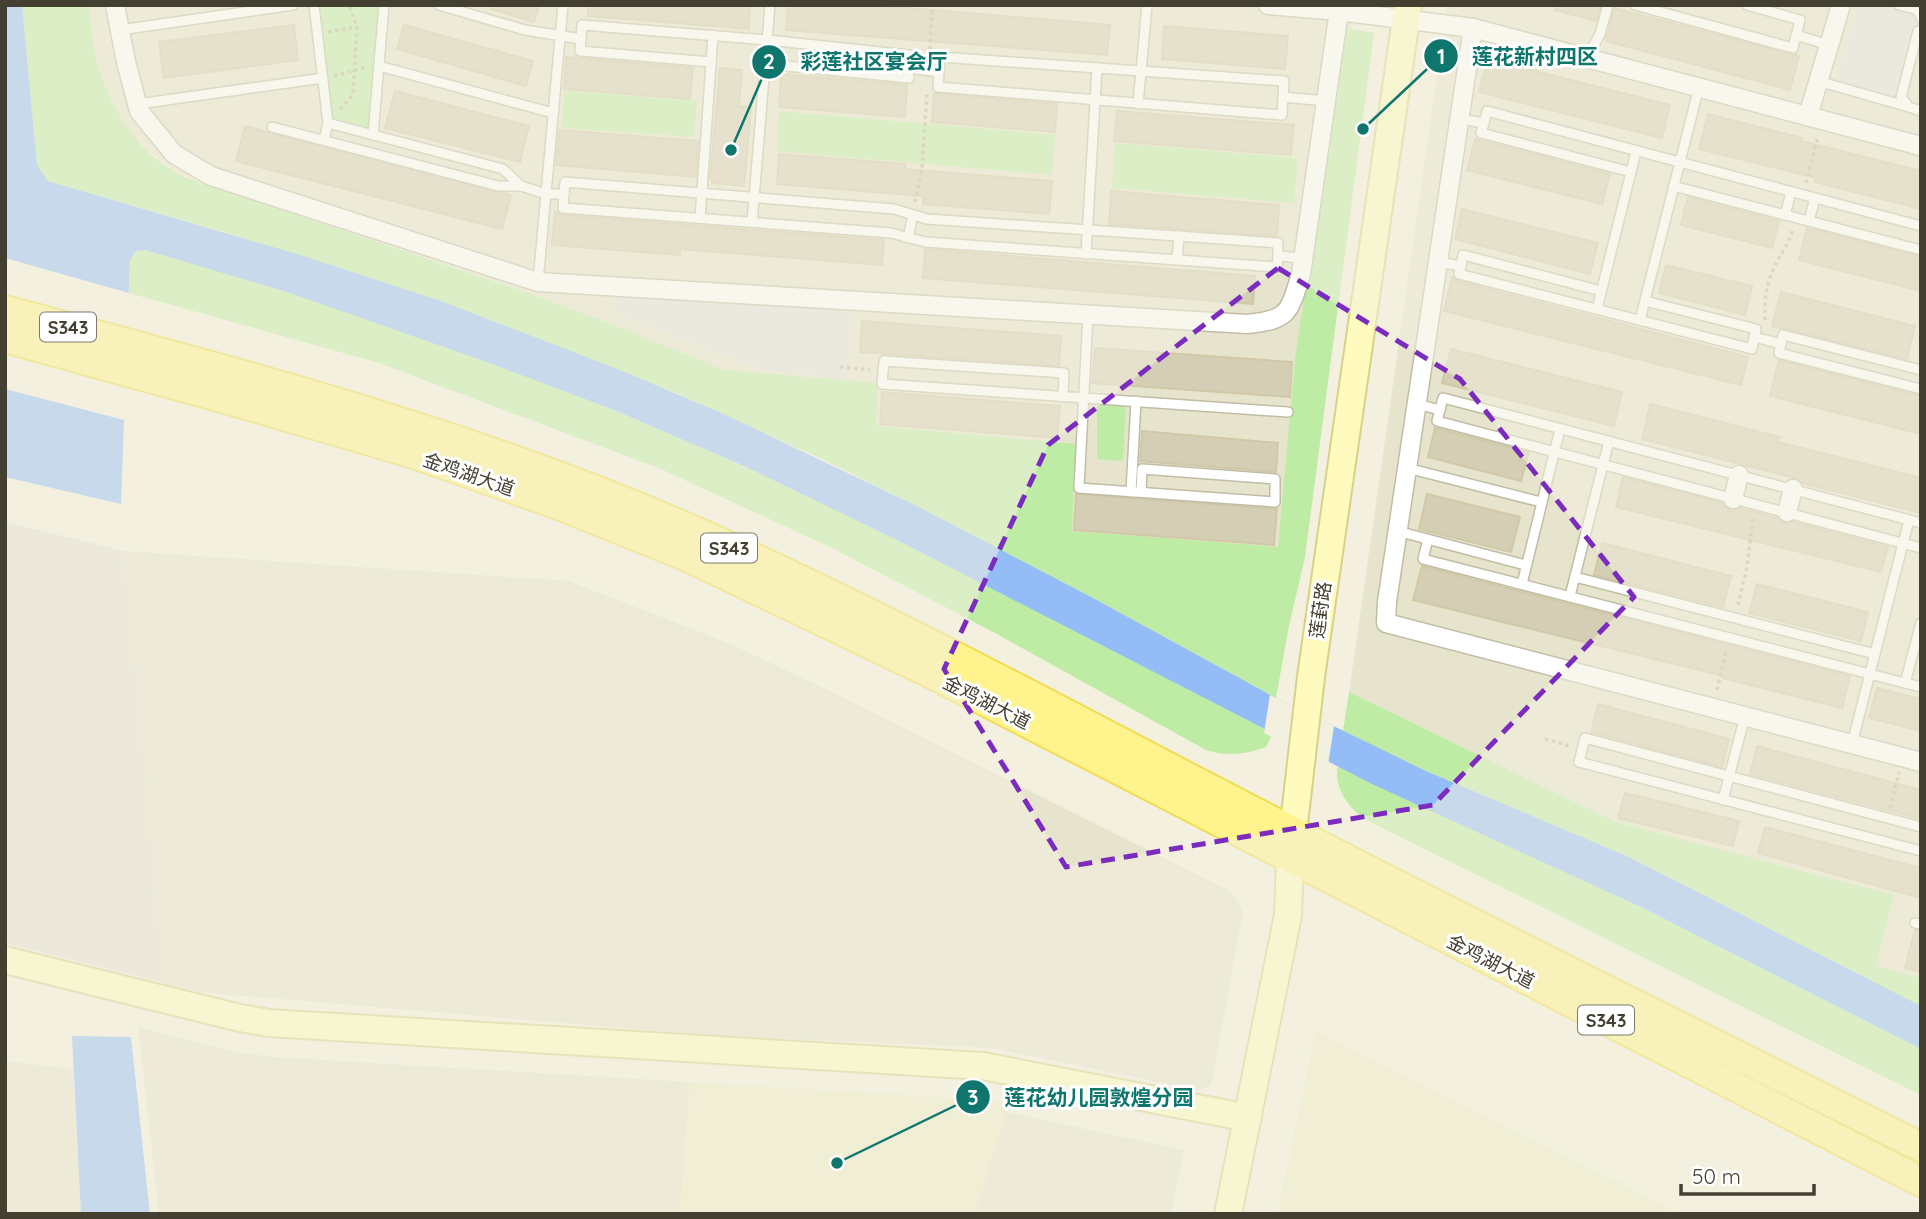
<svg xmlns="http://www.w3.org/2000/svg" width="1926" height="1219" viewBox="0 0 1926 1219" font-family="Quicksand,'Noto Sans SC',sans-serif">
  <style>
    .residential { fill: #e7e4ce }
    .industrial { fill: #e4e0d6 }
    .education { fill: #eeeac8 }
    .green { fill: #beeca4 }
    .parking { fill: #e2e0da }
    .water { fill: #94bdf8 }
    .pier { fill: #f3f0e0 }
    .building { fill: #d4ceb5; stroke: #d1c8a7; stroke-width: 2 }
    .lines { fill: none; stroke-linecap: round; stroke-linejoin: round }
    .lane-casing { stroke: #c1bda5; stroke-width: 12 }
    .street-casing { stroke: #c1bda5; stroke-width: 21 }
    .secondary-casing { stroke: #d8d18a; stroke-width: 30 }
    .primary-casing { stroke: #f0dd51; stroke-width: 32 }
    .path { stroke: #c2ba92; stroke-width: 3.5; stroke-dasharray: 3.5 3.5; stroke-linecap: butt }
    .lane { stroke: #fff; stroke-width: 9 }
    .street { stroke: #fff; stroke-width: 18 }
    .secondary { stroke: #fffbbe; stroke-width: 26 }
    .primary { stroke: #fff38d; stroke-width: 28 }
    .marked { fill: none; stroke: #7b2cbf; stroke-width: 5; stroke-dasharray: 14 9; stroke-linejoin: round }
    .labels { text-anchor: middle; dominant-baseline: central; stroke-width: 6; stroke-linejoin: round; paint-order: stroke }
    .shield { fill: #fff; stroke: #7c796f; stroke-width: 2 }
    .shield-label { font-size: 18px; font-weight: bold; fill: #444031 }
    .street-label { font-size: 19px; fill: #444031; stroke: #fff }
    .leader { fill: none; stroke: #0f766e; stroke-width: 2.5 }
    .callout-dot { fill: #0f766e; stroke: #fff; stroke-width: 2.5 }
    .mark-label { font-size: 21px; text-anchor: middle; font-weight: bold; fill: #fff }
    .callout-label { font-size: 21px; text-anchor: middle; font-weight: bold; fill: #0f766e; stroke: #fff; stroke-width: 6; stroke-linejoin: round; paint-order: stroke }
  </style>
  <rect width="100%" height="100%" fill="#f3f0e0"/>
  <g class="residential">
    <polygon points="89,5 1355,5 1275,656 725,370 598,319 517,289 179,174 148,151 129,130 116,109 105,88 95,57"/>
    <polygon points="1447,5 1921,5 1921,978 1876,966 1894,895 1616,822 1349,692"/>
    <polygon points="125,551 569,581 733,645 826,689 1228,890 1235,896 1242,911 1242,918 1212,1081 1209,1087 1195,1090 992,1048 704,1035 175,990 165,983"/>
    <polygon points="138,1027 231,1051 273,1057 690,1082 680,1214 159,1214"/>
    <polygon points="5,1061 73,1069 81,1214 5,1214"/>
    <polygon points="1007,1112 1184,1150 1171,1214 974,1214"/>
  </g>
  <polygon class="industrial" points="5,522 125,551 165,983 5,943"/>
  <g class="education">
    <polygon points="1316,1031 1629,1187 1681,1214 1277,1214"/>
    <polygon points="690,1082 988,1100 1010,1105 974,1214 680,1214"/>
  </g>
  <g class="green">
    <path d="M22,5H89C91,23 92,42 96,59C109,107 139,156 185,177L517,289L598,319L725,370L878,383L876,426L1076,444L1072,531L1278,547L1295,359L1345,28L1374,33L1305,557L1289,626L1276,698L1095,599L917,506L824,460L674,392L441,301L224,232L48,181L37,165Z"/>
    <polygon points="316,5 383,5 372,132 329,122"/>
    <polygon points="564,91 697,101 694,137 562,128"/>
    <polygon points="779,111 1055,135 1052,175 777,151"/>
    <polygon points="1115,143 1298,158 1294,203 1112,188"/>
    <path d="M145,250C351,307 555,380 749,469C927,550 1099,644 1273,733L1266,747C1248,754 1226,757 1206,750L995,633L832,548L661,469L379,363L129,293L130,260L137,251Z"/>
    <polygon points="1097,402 1126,405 1123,461 1097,459"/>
    <polygon points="1349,692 1616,822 1894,895 1876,966 1921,978 1921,1006 1629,857 1426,771 1343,731"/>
    <path d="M1338,766L1641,907L1921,1049V1095L1366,820C1349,809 1333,787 1338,766Z"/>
  </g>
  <g class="parking">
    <polygon points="1857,5 1888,5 1914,12 1919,19 1897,100 1836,84"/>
    <polygon points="615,291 852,303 849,379 766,371 616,314"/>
  </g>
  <g class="water">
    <polygon points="5,5 22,5 37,165 48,181 297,254 441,301 625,372 726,415 917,506 1095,599 1276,698 1426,771 1629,857 1921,1006 1921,1049 1641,907 1372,784 899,541 746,467 614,410 487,362 287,292 145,250 136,251 130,260 121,504 5,477"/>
    <polygon points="72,1036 131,1037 150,1214 81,1214"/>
  </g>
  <g class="pier">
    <polygon points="5,258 129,293 130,351 128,421 5,389"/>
    <polygon points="1270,695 1334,726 1328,765 1264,733"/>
  </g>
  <g class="building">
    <polygon points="492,5 539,5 534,22 491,9"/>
    <polygon points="588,5 750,5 749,29 588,16"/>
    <polygon points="788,5 873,5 1110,25 1107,55 786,30"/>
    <polygon points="1556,5 1601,5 1596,21 1555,10"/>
    <polygon points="1614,8 1799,56 1790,90 1606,41"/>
    <polygon points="294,25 298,60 164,78 159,42"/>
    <polygon points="404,25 533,61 526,86 397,49"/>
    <polygon points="1164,26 1288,36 1285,69 1162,59"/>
    <polygon points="566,57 693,68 690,99 564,89"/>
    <polygon points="1488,59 1670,105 1662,138 1479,92"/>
    <polygon points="720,68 742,70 739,106 751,107 744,186 712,183 712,178 710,178"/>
    <polygon points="781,74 907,85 905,117 779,107"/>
    <polygon points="395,91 529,126 520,162 385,128"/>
    <polygon points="934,93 1057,104 1055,132 932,122"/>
    <polygon points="1117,111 1294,125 1291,155 1114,141"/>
    <polygon points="1708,114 1802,138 1801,141 1921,171 1921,209 1815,182 1816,178 1699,149"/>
    <polygon points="245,126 511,195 502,229 236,161"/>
    <polygon points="559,130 698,141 696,177 556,165"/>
    <polygon points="1475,139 1610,174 1602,204 1467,170"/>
    <polygon points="779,154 905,164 905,169 1052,181 1049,214 923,204 923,196 777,184"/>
    <polygon points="1111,191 1279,205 1277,236 1109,224"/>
    <polygon points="1688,197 1779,221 1772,248 1681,225"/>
    <polygon points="1462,209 1598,243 1590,274 1455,239"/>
    <polygon points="555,212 562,215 884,240 882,265 680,249 680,255 552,245"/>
    <polygon points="1807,228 1921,257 1921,291 1799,260"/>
    <polygon points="925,249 1255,276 1253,304 923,278"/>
    <polygon points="1666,265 1752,286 1745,315 1659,293"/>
    <polygon points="1452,277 1457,281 1748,357 1741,385 1444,311"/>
    <polygon points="1781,292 1915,326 1907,359 1772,326"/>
    <polygon points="862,321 1061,336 1059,366 860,352"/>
    <polygon points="1095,348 1292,362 1290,397 1092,383"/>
    <polygon points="1451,349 1622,392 1614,426 1442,383"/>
    <polygon points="1779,360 1921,396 1921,434 1770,396"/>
    <polygon points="882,392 1060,406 1057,438 880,424"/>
    <polygon points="1650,404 1780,437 1778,442 1921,478 1921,513 1802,483 1795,478 1642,439"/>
    <polygon points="1435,428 1529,452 1521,481 1428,457"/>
    <polygon points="1142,431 1278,443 1276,472 1140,461"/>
    <polygon points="1623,477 1723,503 1730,510 1740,508 1777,518 1785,523 1793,522 1888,547 1881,572 1616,507"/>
    <polygon points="1076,494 1277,509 1274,545 1074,530"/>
    <polygon points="1427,494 1520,517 1511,552 1419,529"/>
    <polygon points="1602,543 1731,576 1723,607 1594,575"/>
    <polygon points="1422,566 1850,676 1842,708 1723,678 1724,676 1413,600"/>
    <polygon points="1757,584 1868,612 1861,641 1749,613"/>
    <polygon points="1877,688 1921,699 1921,731 1869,718"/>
    <polygon points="1598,704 1729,739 1722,767 1591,732"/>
    <polygon points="1757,746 1921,790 1921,819 1750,774"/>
    <polygon points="1625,793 1739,821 1733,846 1618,818"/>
    <polygon points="1765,827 1921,868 1921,898 1758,853"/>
    <polygon points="1915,930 1921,931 1921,972 1905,968"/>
  </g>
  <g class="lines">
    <defs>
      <g id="lane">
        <polyline points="314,5 328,123"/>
        <polyline points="439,5 525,30 581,39 582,25 768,40 909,55 908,68"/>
        <polyline points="1635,5 1793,48 1800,20 1747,5"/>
        <polyline points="1899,5 1915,9 1920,13 1921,18"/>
        <polyline points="120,30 293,5"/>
        <polyline points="1918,31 1901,97 1909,107 1921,111"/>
        <polyline points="1796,35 1829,45"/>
        <polyline points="581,39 580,51 711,62"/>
        <polyline points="1587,58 1600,34 1608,5"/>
        <polyline points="766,64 909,78 908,68 939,72"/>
        <polyline points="379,66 553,113"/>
        <polyline points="1818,81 1909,107"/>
        <polyline points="1283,97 1284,81 940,57 938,87 1282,115 1283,97 1326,101"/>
        <polyline points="138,104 323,78"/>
        <polyline points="1138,104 1147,5"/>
        <polyline points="1460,119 1484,123 1487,111 1921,226"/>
        <polyline points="1484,123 1481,133 1631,172"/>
        <polyline points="272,127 498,186 521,186 503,169 328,123 324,140"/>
        <polyline points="373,135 384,5"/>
        <polyline points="521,186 546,194 564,194 563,208 891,233 925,242 1277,267 1278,256"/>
        <polyline points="1673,186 1921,250"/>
        <polyline points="564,194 565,182 894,209 927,219 1278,243 1278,256 1303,258"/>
        <polyline points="1785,215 1791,192"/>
        <polyline points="700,218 713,36"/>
        <polyline points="1809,221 1815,198"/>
        <polyline points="752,222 770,5"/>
        <polyline points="908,238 913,215"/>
        <polyline points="1086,254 1097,68"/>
        <polyline points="1177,260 1179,236"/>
        <polyline points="1438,262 1461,266 1459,274 1752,349 1754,337 1781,344"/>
        <polyline points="1461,266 1463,255 1601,291"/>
        <polyline points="538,282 563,5"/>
        <polyline points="1645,301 1756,329 1754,337"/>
        <polyline points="1597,309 1636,152"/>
        <polyline points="1088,315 1079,488 1275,502 1275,479 1142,469 1141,492"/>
        <polyline points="1640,320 1699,87"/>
        <polyline points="1921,370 1783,335 1779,353 1921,389"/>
        <polyline points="1063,396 1064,373 884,361 882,384 1288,412"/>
        <polyline points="1417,404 1440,410"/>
        <polyline points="1407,468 1541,502"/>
        <polyline points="1131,492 1136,401"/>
        <polyline points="1921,523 1443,398 1437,421 1921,548"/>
        <polyline points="1397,531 1525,565"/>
        <polyline points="1428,539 1423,559 1905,683 1921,623"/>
        <polyline points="1575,577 1875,654"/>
        <polyline points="1522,584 1560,429"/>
        <polyline points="1570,596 1609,441"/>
        <polyline points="1905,683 1921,687"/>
        <polyline points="1852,744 1909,520"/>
        <polyline points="1723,800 1745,716"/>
        <polyline points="1921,827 1585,738 1579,762 1921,851"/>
        <polyline points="1915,923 1921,924"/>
      </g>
      <g id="street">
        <path d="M115,5L126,62L139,111L174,154L211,176L538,282L1247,324C1289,320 1289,313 1301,274L1339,11L1473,28L1387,602L1386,623L1921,762"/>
        <polyline points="1268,5 1339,11"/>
        <polyline points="1473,28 1921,146"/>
        <polyline points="1808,116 1841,5"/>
        <polyline points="1733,499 1739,475"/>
        <polyline points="1787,512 1793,489"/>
      </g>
      <g id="secondary">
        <polyline points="5,960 240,1018 269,1023 983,1066 1248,1118"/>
        <polyline points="1228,1214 1288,915 1290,858 1311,677 1408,5"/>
      </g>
      <g id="primary">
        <path d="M5,310C238,373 475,434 697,532C899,622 1093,729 1290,830C1499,938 1710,1041 1921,1147"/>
        <polyline points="5,338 226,399 411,453 556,504 688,557 928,672 1921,1182"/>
      </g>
    </defs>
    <use href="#lane" class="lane-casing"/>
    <use href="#street" class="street-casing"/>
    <use href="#secondary" class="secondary-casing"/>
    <use href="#primary" class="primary-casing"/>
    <g class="path">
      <polyline points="328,32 357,27"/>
      <polyline points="930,49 932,5"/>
      <polyline points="334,76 367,67"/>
      <polyline points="340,109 353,95 357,27 349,5"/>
      <polyline points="1806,183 1818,136"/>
      <polyline points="915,202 922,169 927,92"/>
      <path d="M1765,320C1764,304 1766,285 1773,270C1779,255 1789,245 1793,229"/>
      <polyline points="840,367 870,370"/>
      <polyline points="1738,605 1747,567 1753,517"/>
      <polyline points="1717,690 1726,650"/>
      <polyline points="1545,739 1570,746"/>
      <polyline points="1890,808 1899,772"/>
    </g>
    <use href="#lane" class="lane"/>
    <use href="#street" class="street"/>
    <use href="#secondary" class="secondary"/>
    <use href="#primary" class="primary"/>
  </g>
  <path d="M0 0H1926V1219H0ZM1278,268L1460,379L1634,597L1433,805L1066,867L944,669L1048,445Z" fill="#f3f0e0" fill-opacity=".55" fill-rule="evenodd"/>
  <path class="marked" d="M1278,268L1460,379L1634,597L1433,805L1066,867L944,669L1048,445Z"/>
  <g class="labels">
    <g class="shield">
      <rect x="40" y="312.5" width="56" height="29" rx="5"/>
      <rect x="701" y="533.5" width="56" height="29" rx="5"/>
      <rect x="1578" y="1005.5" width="56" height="29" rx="5"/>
    </g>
    <g class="shield-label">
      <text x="68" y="327">S343</text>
      <text x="729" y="548">S343</text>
      <text x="1606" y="1020">S343</text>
    </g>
    <g class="street-label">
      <text transform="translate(469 474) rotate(19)">金鸡湖大道</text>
      <text transform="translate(1320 610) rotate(-82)">莲葑路</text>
      <text transform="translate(987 702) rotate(27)">金鸡湖大道</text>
      <text transform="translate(1491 961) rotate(27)">金鸡湖大道</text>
    </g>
  </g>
  <path class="leader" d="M1363 129L1441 56M731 150L769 62M837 1163L973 1097"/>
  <g class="callout-dot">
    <circle cx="1363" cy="129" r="7"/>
    <circle cx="731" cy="150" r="7"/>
    <circle cx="837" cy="1163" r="7"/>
    <circle cx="1441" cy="56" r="18"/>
    <circle cx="769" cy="62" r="18"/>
    <circle cx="973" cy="1097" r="18"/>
  </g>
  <g class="mark-label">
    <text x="1441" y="64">1</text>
    <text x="769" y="69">2</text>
    <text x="973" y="1105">3</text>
  </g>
  <g class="callout-label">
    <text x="1535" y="64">莲花新村四区</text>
    <text x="874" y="69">彩莲社区宴会厅</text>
    <text x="1099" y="1105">莲花幼儿园敦煌分园</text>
  </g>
  <rect width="1926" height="1219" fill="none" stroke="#444031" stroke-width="14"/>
  <path d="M1681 1184v10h133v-10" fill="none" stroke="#444031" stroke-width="3.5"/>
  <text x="1692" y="1184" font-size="21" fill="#444031" stroke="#ffffff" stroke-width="5" paint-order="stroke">50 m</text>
</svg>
